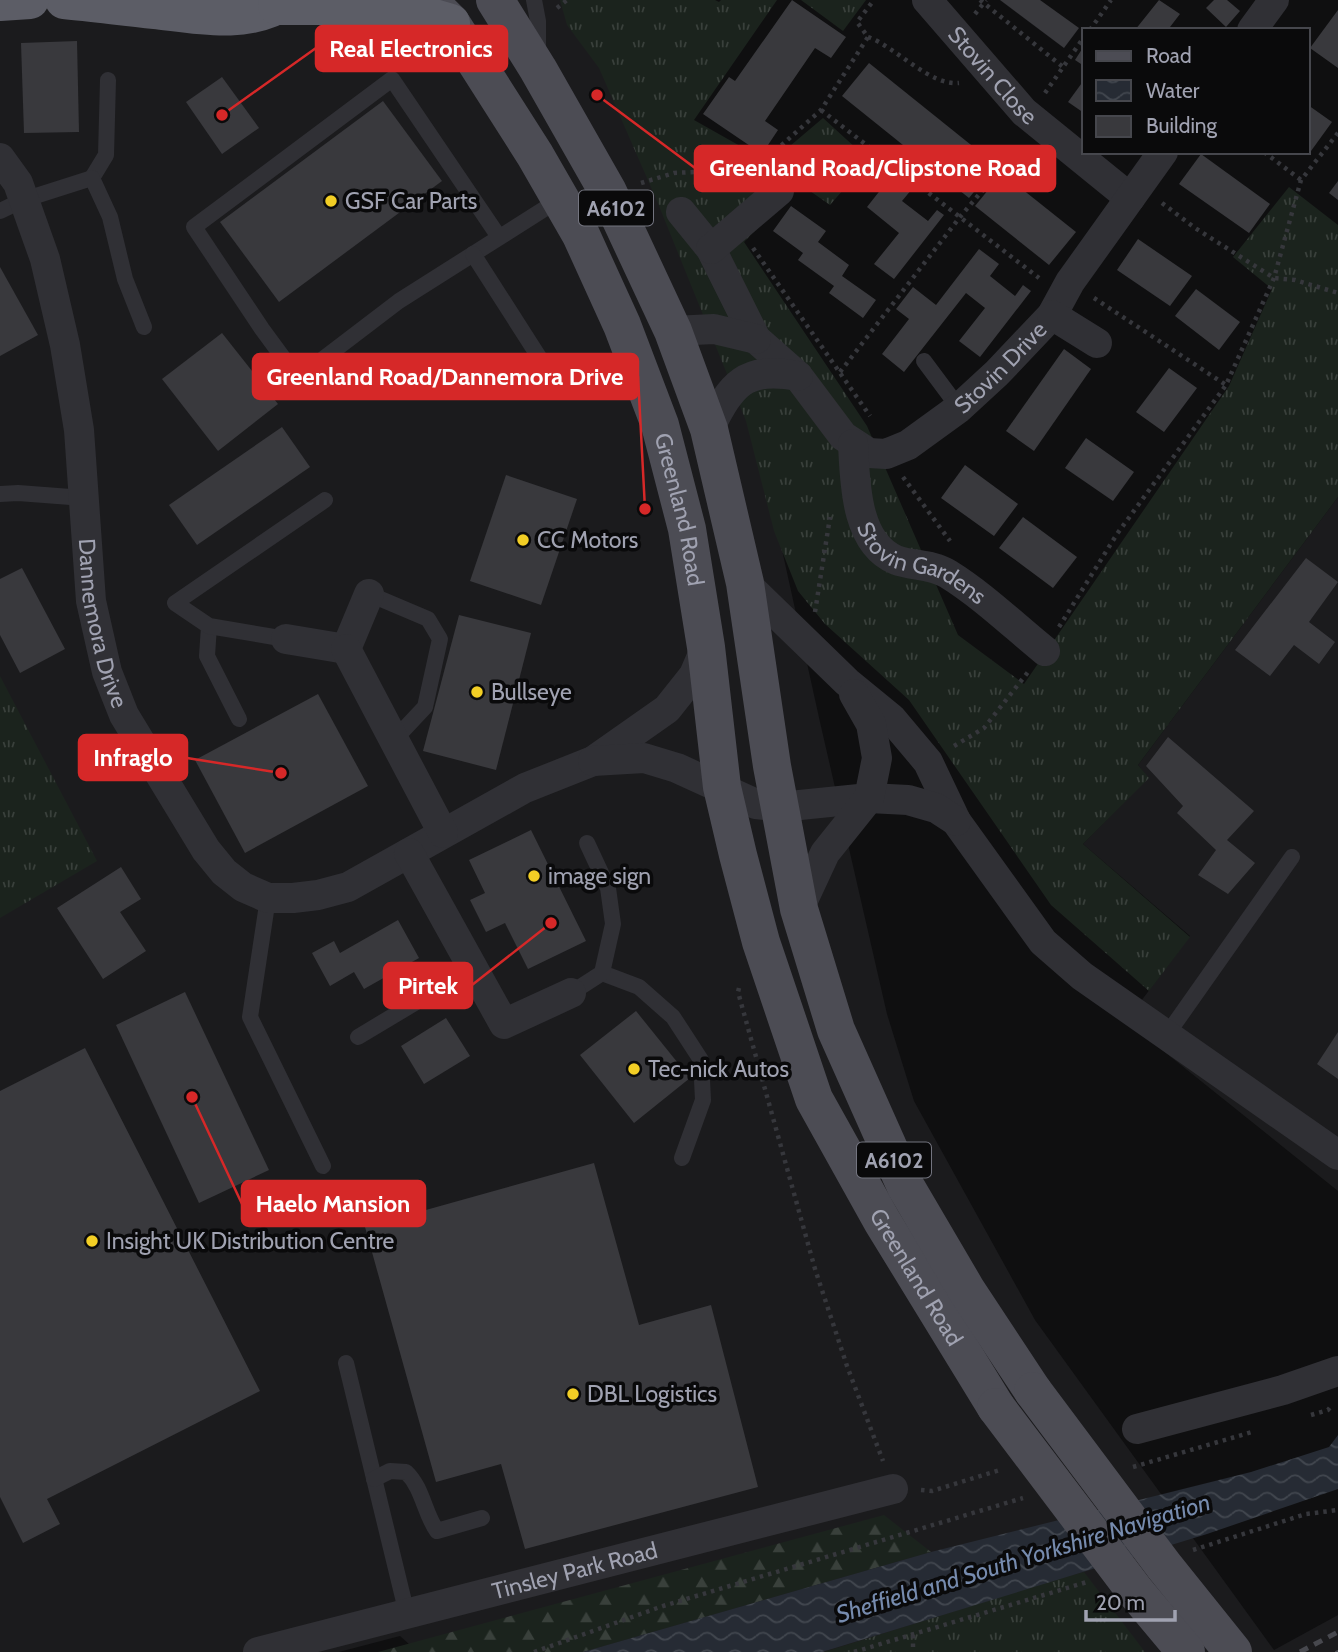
<svg xmlns="http://www.w3.org/2000/svg" width="1338" height="1652" viewBox="0 0 1338 1652" font-family="Cabin,sans-serif">
  <style>
    .built { fill: #1b1b1d }
    .grass { fill: url(#grass-tufts) }
    .forest { fill: url(#forest-firs) }
    .water { fill: url(#water-waves) }
    .building { fill: #39393d }
    .lines { fill: none; stroke-linecap: round; stroke-linejoin: round }
    .path { stroke: #36373c; stroke-width: 4.5; stroke-dasharray: 3.5 5; stroke-linecap: butt }
    .lane { stroke: #303035; stroke-width: 16 }
    .street { stroke: #303035; stroke-width: 30 }
    .primary { stroke: #4c4c54; stroke-width: 38 }
    .highway { stroke: #5c5d66; stroke-width: 38 }
    .tram { stroke: #47484e; stroke-width: 2 }
    .rail { stroke: #47484e; stroke-width: 5; stroke-dasharray: 9 7; stroke-linecap: butt }
    .primary-bridge { stroke: #4c4c54; stroke-width: 38 }
    .poi-dot { fill: #f2ce25; stroke: #0a0a0b; stroke-width: 2.5 }
    .labels { text-anchor: middle; dominant-baseline: central; stroke-width: 7; stroke-linejoin: round; paint-order: stroke }
    .shield { fill: #0a0a0b; stroke: #73747f; stroke-width: 2 }
    .shield-label { font-size: 21px; font-weight: bold; fill: #a0a2b1 }
    .street-label { font-size: 23px; fill: #a0a2b1; stroke: #0a0a0b }
    .poi-label { font-size: 23px; fill: #a0a2b1; stroke: #0a0a0b; text-anchor: start }
    .water-label { font-size: 24px; font-style: italic; fill: #768bae; stroke: #0a0a0b }
    .leader { fill: none; stroke: #d62828; stroke-width: 2.5 }
    .callout-dot { fill: #d62828; stroke: #0a0a0b; stroke-width: 2.5 }
    .callout { fill: #d62828; stroke: #d62828; stroke-width: 2.5 }
    .callout-label { font-size: 24px; text-anchor: middle; font-weight: bold; fill: #fff }
  </style>
  <defs>
    <pattern id="grass-tufts" width="24" height="20" patternUnits="userSpaceOnUse" patternTransform="scale(1.75)"><rect width="24" height="20" fill="#1b231d"/><path d="M3 7l-1-3M5 7V3M7 7l1-3M15 17l-1-3M17 17v-4M19 17l1-3" fill="none" stroke="#39403b"/></pattern>
    <pattern id="forest-firs" width="22" height="20" patternUnits="userSpaceOnUse" patternTransform="scale(1.75)"><rect width="22" height="20" fill="#1b231d"/><path d="M5 1l3.5 6h-7zM16 11l3.5 6h-7z" fill="#39403b"/></pattern>
    <pattern id="water-waves" width="16" height="10" patternUnits="userSpaceOnUse" patternTransform="scale(1.75)"><rect width="16" height="10" fill="#262b34"/><path d="M0 5q4-4 8 0t8 0" fill="none" stroke="#42474f"/></pattern>
  </defs>
  <rect width="100%" height="100%" fill="#0f0f10"/>
  <g class="built">
    <polygon points="0,0 561,0 632,111 756,432 820,722 887,1014 914,1101 1035,1320 1274,1650 1338,1615 1338,1652 418,1652 400,1636 339,1652 0,1652"/>
    <polygon points="1338,497 1338,1191 1126,1021 1190,936 1083,844 1148,778 1138,765"/>
  </g>
  <g class="grass">
    <polygon points="560,0 715,0 719,2 721,0 777,0 694,120 770,163 823,118 869,160 830,205 800,184 744,242 867,426 958,635 1024,684 1229,386 1272,289 1233,257 1289,187 1338,225 1338,497 1138,765 1149,778 1083,844 1190,937 1149,991 1051,905 909,700 825,624 798,591 774,531 746,421 657,201 599,68 567,25"/>
    <polygon points="801,0 866,0 843,31"/>
    <polygon points="0,676 97,861 0,918"/>
    <polygon points="1084,1572 1145,1652 824,1652 1051,1581"/>
  </g>
  <polygon class="forest" points="884,1515 931,1552 583,1652 378,1652"/>
  <polygon class="water" points="1338,1435 1338,1489 1207,1534 822,1652 583,1652 931,1552 1251,1472 1329,1447"/>
  <g class="building">
    <polygon points="792,0 846,37 831,58 815,48 765,121 778,130 762,154 703,114 729,77 735,81"/>
    <polygon points="1000,0 1040,0 1079,28 1064,48"/>
    <polygon points="1159,0 1180,14 1170,27 1173,30 1135,30"/>
    <polygon points="1214,0 1227,0 1240,11 1226,27 1206,8"/>
    <polygon points="1338,10 1338,68 1310,48"/>
    <polygon points="77,41 79,132 24,133 21,43"/>
    <polygon points="1084,46 1084,66 1075,60"/>
    <polygon points="869,63 996,165 969,198 842,96"/>
    <polygon points="222,77 259,128 222,154 186,102"/>
    <polygon points="1084,80 1084,113 1068,102"/>
    <polygon points="383,101 442,181 279,302 220,222"/>
    <polygon points="1308,105 1332,122 1311,151 1308,149"/>
    <polygon points="1201,154 1270,204 1249,233 1179,184"/>
    <polygon points="1002,173 1076,232 1049,265 975,206"/>
    <polygon points="893,174 912,189 902,201 928,221 937,210 944,215 894,279 874,264 899,233 867,207"/>
    <polygon points="1338,181 1338,200 1329,193"/>
    <polygon points="791,206 826,231 818,242 849,265 842,276 876,300 863,318 829,293 834,286 798,260 803,253 773,231"/>
    <polygon points="1138,239 1192,276 1170,306 1117,270"/>
    <polygon points="979,249 999,264 990,276 1015,296 1023,285 1031,291 980,357 959,341 985,308 966,293 904,372 882,354 909,319 896,309 913,287 936,305"/>
    <polygon points="0,267 38,335 0,356"/>
    <polygon points="1196,289 1240,322 1219,350 1175,316"/>
    <polygon points="222,333 278,404 218,451 162,379"/>
    <polygon points="1064,349 1091,369 1034,451 1006,431"/>
    <polygon points="1169,368 1197,388 1164,432 1136,412"/>
    <polygon points="282,427 310,467 197,545 169,505"/>
    <polygon points="1086,438 1134,472 1113,501 1065,468"/>
    <polygon points="965,465 1018,504 994,536 941,498"/>
    <polygon points="506,475 577,499 541,605 470,581"/>
    <polygon points="1023,517 1077,557 1053,588 999,548"/>
    <polygon points="1306,558 1338,582 1309,622 1335,642 1319,664 1294,645 1270,676 1235,650"/>
    <polygon points="22,568 65,649 20,673 0,635 0,579"/>
    <polygon points="459,615 531,633 496,770 423,751"/>
    <polygon points="318,694 368,786 245,853 195,760"/>
    <polygon points="1168,737 1254,811 1227,840 1255,863 1228,894 1198,875 1216,850 1177,813 1183,806 1146,766"/>
    <polygon points="531,830 586,941 528,969 505,923 486,932 470,900 485,893 469,860"/>
    <polygon points="121,867 141,899 120,912 146,951 103,979 57,908"/>
    <polygon points="398,920 419,958 364,989 354,972 330,986 312,953 334,941 340,953"/>
    <polygon points="185,992 269,1170 199,1203 116,1025"/>
    <polygon points="636,1011 690,1078 634,1123 580,1055"/>
    <polygon points="446,1018 470,1056 424,1084 401,1046"/>
    <polygon points="1338,1032 1338,1079 1317,1064"/>
    <polygon points="85,1048 260,1391 47,1499 60,1524 23,1543 0,1497 0,1091"/>
    <polygon points="594,1163 639,1325 711,1305 758,1487 525,1549 501,1464 436,1482 365,1227"/>
  </g>
  <g class="lines">
    <g class="path">
      <polyline points="980,0 1063,67"/>
      <polyline points="557,8 567,0"/>
      <polyline points="975,14 986,0"/>
      <polyline points="1090,30 1111,0"/>
      <path d="M868,37C896,47 930,86 959,83"/>
      <polyline points="1045,93 1084,37"/>
      <polyline points="821,110 1039,278"/>
      <polyline points="1264,152 1301,180"/>
      <polyline points="756,168 821,110 868,37 857,22 874,0"/>
      <polyline points="641,183 674,173 754,169"/>
      <polyline points="1162,203 1195,228 1274,278 1295,280 1338,293"/>
      <polyline points="753,248 870,416"/>
      <polyline points="1094,298 1226,385"/>
      <polyline points="840,372 960,217 1020,146"/>
      <polyline points="903,477 950,541"/>
      <polyline points="815,612 830,517"/>
      <polyline points="1059,627 1117,534 1226,385 1274,278 1301,180 1338,133"/>
      <polyline points="954,746 984,728 1028,672"/>
      <polyline points="739,988 738,992 815,1269 847,1366 883,1461"/>
      <polyline points="1311,1415 1328,1410 1331,1406"/>
      <polyline points="1133,1467 1252,1432"/>
      <polyline points="921,1490 932,1491 1000,1470"/>
      <polyline points="1193,1550 1306,1514 1338,1510"/>
      <polyline points="913,1635 913,1652"/>
      <polyline points="534,1652 663,1606 1023,1498"/>
      <polyline points="854,1652 1087,1582"/>
    </g>
    <g class="lane">
      <polyline points="534,0 538,21 538,53"/>
      <polyline points="92,178 106,155 108,80"/>
      <polyline points="0,211 23,200 92,178 110,217 125,279 144,327"/>
      <polyline points="499,237 392,79 194,227 262,329 298,378 399,301 560,199"/>
      <polyline points="473,254 546,368"/>
      <polyline points="924,361 959,408"/>
      <polyline points="0,494 18,493 84,498"/>
      <polyline points="369,594 428,619 440,639 425,707 394,740"/>
      <polyline points="209,626 207,656 239,719"/>
      <polyline points="286,639 209,626 175,603 325,500"/>
      <polyline points="268,898 250,1017 323,1166"/>
      <polyline points="602,973 639,987 673,1017 701,1060 703,1100 682,1158"/>
      <polyline points="571,993 602,973 613,924 608,888 587,843"/>
      <polyline points="1166,1036 1292,857"/>
      <polyline points="358,1037 473,968"/>
      <polyline points="346,1363 407,1614"/>
      <path d="M374,1479L390,1471L406,1472C423,1488 424,1513 437,1531L482,1518"/>
    </g>
    <g class="street">
      <path id="s1" d="M927,0L1024,112L1130,198"/>
      <polyline points="1252,30 1274,0"/>
      <path id="s2" d="M0,158L18,183L45,259L65,345L79,430L91,601L107,672L124,715L206,850L224,872L243,887L268,898H293L318,895L348,887L525,788L593,761L667,709L694,675L706,647"/>
      <path id="s3" d="M681,212L711,249L756,339L798,376L843,436L869,453L886,454L908,445L959,408L997,373L1052,315L1070,282L1163,152"/>
      <polyline points="711,249 779,191"/>
      <polyline points="1052,315 1097,343"/>
      <polyline points="673,331 714,329 756,339"/>
      <path d="M709,429C732,384 744,366 798,376"/>
      <path id="s4" d="M853,444C855,481 855,543 896,560C912,566 932,564 948,574C982,595 1013,625 1045,651"/>
      <polyline points="745,583 847,682 891,718 928,762 956,821 1043,942 1082,976 1338,1155"/>
      <polyline points="286,639 346,649 369,594"/>
      <polyline points="346,649 443,833"/>
      <polyline points="593,761 644,758 677,768 756,804 780,807 869,798 908,800 936,808 956,821"/>
      <polyline points="409,853 504,1024 571,993"/>
      <polyline points="799,909 825,853 869,798 877,758 871,724 854,694"/>
      <polyline points="1137,1429 1283,1390 1338,1371"/>
      <path id="s5" d="M258,1652L893,1489"/>
    </g>
    <g class="primary">
      <path id="s6" d="M428,0L451,23L535,155L581,235L622,325L660,425L687,529L706,647L722,787L738,855L761,942L814,1099L882,1221L996,1407"/>
      <polyline points="495,0 538,69 608,192 673,331 709,429 745,583 772,766 799,909 836,1030 906,1187 967,1291 1033,1391"/>
    </g>
    <g class="highway">
      <path d="M64,0C95,3 125,7 155,10C197,15 248,26 286,0"/>
      <polyline points="0,2 30,0"/>
      <polyline points="277,6 382,6 410,11 451,23"/>
    </g>
    <polyline class="tram" points="1336,1652 1338,1651"/>
    <polyline class="rail" points="1300,1652 1338,1632"/>
    <g class="primary-bridge">
      <polyline points="1033,1391 1164,1566 1233,1652"/>
      <polyline points="996,1407 1135,1591 1186,1652"/>
    </g>
  </g>
  <g class="poi-dot">
    <circle cx="331" cy="201" r="7"/>
    <circle cx="523" cy="540" r="7"/>
    <circle cx="477" cy="692" r="7"/>
    <circle cx="534" cy="876" r="7"/>
    <circle cx="634" cy="1069" r="7"/>
    <circle cx="92" cy="1241" r="7"/>
    <circle cx="573" cy="1394" r="7"/>
  </g>
  <g class="labels">
    <g class="shield">
      <rect x="579" y="190.5" width="74" height="35" rx="5"/>
      <rect x="857" y="1142.5" width="74" height="35" rx="5"/>
    </g>
    <g class="shield-label">
      <text x="616" y="208">A6102</text>
      <text x="894" y="1160">A6102</text>
    </g>
    <g class="street-label">
      <text stroke="none"><textPath href="#s1" startOffset="100">Stovin Close</textPath></text>
      <text stroke="none"><textPath href="#s3" startOffset="472">Stovin Drive</textPath></text>
      <text stroke="none"><textPath href="#s6" startOffset="574">Greenland Road</textPath></text>
      <text stroke="none"><textPath href="#s4" startOffset="154">Stovin Gardens</textPath></text>
      <text stroke="none"><textPath href="#s2" startOffset="481">Dannemora Drive</textPath></text>
      <text stroke="none"><textPath href="#s6" startOffset="1386">Greenland Road</textPath></text>
      <text stroke="none"><textPath href="#s5" startOffset="327">Tinsley Park Road</textPath></text>
    </g>
    <g class="poi-label">
      <text x="345" y="201">GSF Car Parts</text>
      <text x="537" y="540">CC Motors</text>
      <text x="491" y="692">Bullseye</text>
      <text x="548" y="876">image sign</text>
      <text x="648" y="1069">Tec-nick Autos</text>
      <text x="106" y="1241">Insight UK Distribution Centre</text>
      <text x="587" y="1394">DBL Logistics</text>
    </g>
    <g class="water-label">
      <text transform="translate(1023 1558) rotate(-17)">Sheffield and South Yorkshire Navigation</text>
    </g>
  </g>
  <path class="leader" d="M222 115L316 48M597 95L695 168M645 509L638 376M281 773L187 758M551 923L472 985M192 1097L242 1204"/>
  <g class="callout-dot">
    <circle cx="222" cy="115" r="7"/>
    <circle cx="597" cy="95" r="7"/>
    <circle cx="645" cy="509" r="7"/>
    <circle cx="281" cy="773" r="7"/>
    <circle cx="551" cy="923" r="7"/>
    <circle cx="192" cy="1097" r="7"/>
  </g>
  <g class="callout">
    <rect x="316" y="26" width="191" height="45" rx="7"/>
    <rect x="695" y="146" width="360" height="45" rx="7"/>
    <rect x="253" y="354" width="385" height="45" rx="7"/>
    <rect x="79" y="735" width="108" height="45" rx="7"/>
    <rect x="384" y="963" width="88" height="45" rx="7"/>
    <rect x="242" y="1181" width="183" height="45" rx="7"/>
  </g>
  <g class="callout-label">
    <text x="411" y="57">Real Electronics</text>
    <text x="875" y="176">Greenland Road/Clipstone Road</text>
    <text x="445" y="385">Greenland Road/Dannemora Drive</text>
    <text x="133" y="766">Infraglo</text>
    <text x="428" y="994">Pirtek</text>
    <text x="333" y="1212">Haelo Mansion</text>
  </g>
  <rect x="1082" y="28" width="228" height="126" fill="#0a0a0b" stroke="#46474d" stroke-width="2"/>
  <rect x="1096" y="51" width="35" height="10" fill="#4c4c54" stroke="#46474d" stroke-width="2"/>
  <text x="1146" y="63" font-size="21" fill="#a0a2b1">Road</text>
  <rect x="1096" y="80" width="35" height="21" fill="url(#water-waves)" stroke="#46474d" stroke-width="2"/>
  <text x="1146" y="98" font-size="21" fill="#a0a2b1">Water</text>
  <rect x="1096" y="116" width="35" height="21" fill="#39393d" stroke="#46474d" stroke-width="2"/>
  <text x="1146" y="133" font-size="21" fill="#a0a2b1">Building</text>
  <path d="M1086 1610v10h89v-10" fill="none" stroke="#a0a2b1" stroke-width="3.5"/>
  <text x="1096" y="1610" font-size="21" fill="#a0a2b1" stroke="#0a0a0b" stroke-width="5" paint-order="stroke">20 m</text>
</svg>
